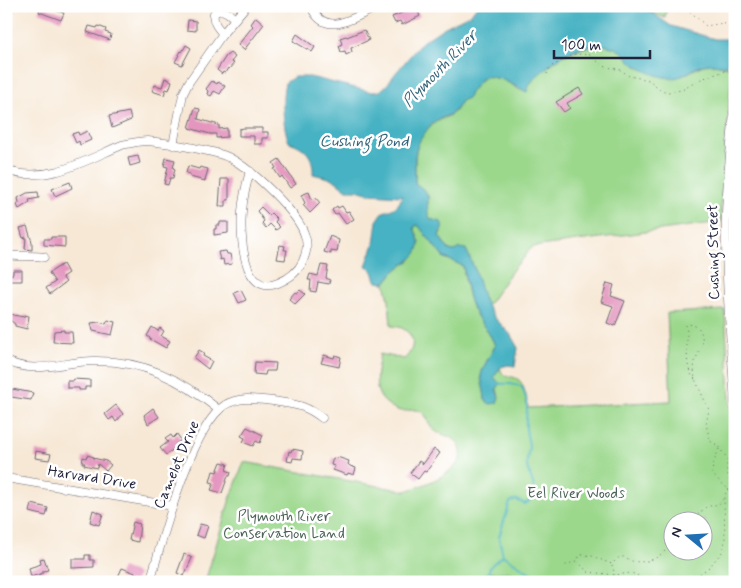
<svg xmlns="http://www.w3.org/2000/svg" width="741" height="588" viewBox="0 0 741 588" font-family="Mynerve,sans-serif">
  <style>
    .green { fill: #9bd88c; stroke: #5e7d64; fill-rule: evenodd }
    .water { fill: #46b2c3; stroke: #346a7f }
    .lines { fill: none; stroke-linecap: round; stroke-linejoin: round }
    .stream { stroke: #46b2c3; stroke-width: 2 }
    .building { fill: #e496bf }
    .minor-casing { stroke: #6d6771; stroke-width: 9 }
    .path { stroke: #6d6771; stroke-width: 1; stroke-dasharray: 1 4; stroke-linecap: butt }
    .minor { stroke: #fff; stroke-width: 8 }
    .labels { text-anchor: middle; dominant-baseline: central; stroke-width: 5; stroke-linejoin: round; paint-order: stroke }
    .street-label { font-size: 15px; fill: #22223b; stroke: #fff }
    .park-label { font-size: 15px; fill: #4c6257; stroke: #fff }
    .water-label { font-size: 16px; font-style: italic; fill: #326378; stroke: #fff }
  </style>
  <rect width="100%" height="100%" fill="#fff"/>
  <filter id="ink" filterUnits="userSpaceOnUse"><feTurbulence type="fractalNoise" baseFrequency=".02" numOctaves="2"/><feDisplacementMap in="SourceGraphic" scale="10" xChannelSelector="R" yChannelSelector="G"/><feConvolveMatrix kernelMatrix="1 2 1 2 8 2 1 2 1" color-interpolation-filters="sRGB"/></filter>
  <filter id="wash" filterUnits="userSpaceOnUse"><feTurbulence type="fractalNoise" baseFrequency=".0096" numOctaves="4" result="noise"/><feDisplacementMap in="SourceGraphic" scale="20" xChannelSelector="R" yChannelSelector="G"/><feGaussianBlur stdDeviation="1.12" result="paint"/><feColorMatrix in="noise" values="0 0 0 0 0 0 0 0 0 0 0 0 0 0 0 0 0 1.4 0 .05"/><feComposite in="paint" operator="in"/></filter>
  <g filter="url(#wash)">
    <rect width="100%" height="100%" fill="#f7e8d5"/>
    <g class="green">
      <polygon points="638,6 667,6 665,18"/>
      <path d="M604,45L613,47L623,52L636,66L682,76L703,65L715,64L732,68L721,203V222L532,247L522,260L514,268L487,306L480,291L474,267L455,251L449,250L439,236L443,226C439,224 432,221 429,217C420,202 441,199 415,184C416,160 411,140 433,124C439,119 447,118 453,113C457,110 458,104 461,100C468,92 476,86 483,78C495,72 510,84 520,90L529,86L532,79C557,59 570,47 604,45Z"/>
      <path d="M418,225L443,257L463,266C465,280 467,296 473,309C479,322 491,333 495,346C491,355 482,367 481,376C481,382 485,391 485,400L499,397L494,377L500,367C504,382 510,373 519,380C525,386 527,400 528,408L671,401L667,313L725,310L735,483V582H535L508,572L487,573V582H205L229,502L244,462L406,491C424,485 478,467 456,441C450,434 439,436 433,429C427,423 428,415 420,411C413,408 407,412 401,411C395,410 386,404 382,399C372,386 378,368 380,354L404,359C420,346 412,326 391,326L389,300L385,283L393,273L402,264L410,261L420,243L414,227ZM674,520H704V550H674Z"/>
    </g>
    <path class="water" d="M477,6H637L654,14L671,26L715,39H731L733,42L732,51L726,66C719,65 711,63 703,65C692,68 684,78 672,78C661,78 644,71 635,65C630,62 627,56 622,52C600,37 569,49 551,64C541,73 530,79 527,92L501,79L486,76L482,78L470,93L468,98L461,101C452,118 449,113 434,122C430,125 427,130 424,134C411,152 416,163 415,183C438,199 422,199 430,219L441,222L443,226L439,236L449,250L455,251L459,248L466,249L474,267L484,300L494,317L510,334L518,348L515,366L508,365L501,367L494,377L500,384L496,390L499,397L497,403L490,404L485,400C485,391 481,382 481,376C482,367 491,355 495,346C491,333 479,322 473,309C467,296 466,280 463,266L443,257L418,225L414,227C415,232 421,241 419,246C417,259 403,263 395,271C391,274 388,279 385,283L377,282C373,275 375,269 366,266L374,244L377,221L383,212C394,209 399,207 402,196L370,194L357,190H347L333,179L313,174C314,156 305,147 289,142C283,129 281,97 285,83L294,77H310L372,92L380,91L387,85L394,75L422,42L445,27L471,14Z"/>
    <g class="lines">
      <g class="stream">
        <polyline points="504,556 543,581 552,580 554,582"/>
        <path d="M487,582C487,568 492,563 503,556L499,537L510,502L517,500L525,504C531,501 534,495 534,488C533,480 528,473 527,466C526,459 529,453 529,447C529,441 526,434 526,428C525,410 531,406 522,387C515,383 507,385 498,383"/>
      </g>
    </g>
    <g id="blocks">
      <g class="building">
        <polygon points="41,6 48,6 47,8 64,13 61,20 39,12"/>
        <polygon points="410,6 415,6 420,16 402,25 400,21 395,23 392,17 411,9"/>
        <polygon points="256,17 264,24 244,50 238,45 253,26 251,24"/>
        <polygon points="188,20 196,21 196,31 187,30"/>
        <polygon points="89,26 97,28 98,26 106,29 105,32 111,34 110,40 87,32"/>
        <polygon points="364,30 369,40 351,48 352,52 346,55 345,51 341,52 339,46 342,44 340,38 346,36 347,37"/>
        <polygon points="297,34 315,47 312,52 293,41"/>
        <polygon points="186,45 191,48 182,65 175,62 181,51 182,52"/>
        <polygon points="230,53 235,57 231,62 234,63 229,69 228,68 225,73 223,72 222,74 217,70 226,56"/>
        <polygon points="165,78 172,81 169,90 166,89 164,95 152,91 155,85 162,87"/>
        <polygon points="212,81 217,84 218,82 225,86 220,94 214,91 211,96 207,94 208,91 206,89"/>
        <polygon points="579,88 583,94 567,103 570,108 564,112 556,102"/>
        <polygon points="195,108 200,109 198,119 219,125 219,129 227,128 227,137 216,138 216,134 210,134 189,128"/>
        <polygon points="129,112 131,120 112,128 109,116"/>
        <polygon points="244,128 262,128 262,132 268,132 268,138 262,138 262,144 254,144 254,136 239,136 239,129"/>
        <polygon points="87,131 91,140 80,145 79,141 76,143 72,134 78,132 79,135"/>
        <polygon points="138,156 140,163 130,166 128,158"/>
        <polygon points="166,158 175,160 173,168 175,169 173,178 170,178 168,185 164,184 168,167 164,166"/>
        <polygon points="279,159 296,184 290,188 282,176 280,178 274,169 276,168 273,163"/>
        <polygon points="188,166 199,169 200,167 208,169 205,181 190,177 190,174 186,173"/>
        <polygon points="221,179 229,179 229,200 226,200 226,206 219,206"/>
        <polygon points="70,182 72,188 55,196 52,189"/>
        <polygon points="38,192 39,198 29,200 30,202 19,209 17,205 19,203 18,198 27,193"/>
        <polygon points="309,192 312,200 315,197 320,203 310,213 303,205 305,203 301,195"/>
        <polygon points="337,206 338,208 342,206 346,212 349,211 354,219 346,224 338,213 335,215 332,210"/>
        <polygon points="261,207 269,215 271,213 277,219 275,222 280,227 276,230 270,224 266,228 262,223 264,221 257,211"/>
        <polygon points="220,222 228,222 228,233 214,235 214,229 216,229 216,225 220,225"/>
        <polygon points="27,226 32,242 32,250 25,249 26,237 23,238 20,228"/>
        <polygon points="330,236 339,240 337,252 331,251 331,254 324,252"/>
        <polygon points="51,237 65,237 65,247 44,245 44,239 51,239"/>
        <polygon points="280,245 285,246 284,250 287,250 285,260 277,259"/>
        <polygon points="226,251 227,254 230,254 232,264 224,265 223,259 220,260 218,252"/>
        <polygon points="63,264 68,273 62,277 66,282 50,294 46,288 55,282 49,273"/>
        <polygon points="321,265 328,266 326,278 330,280 329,284 318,282 316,292 310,291 311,280 308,280 310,274 318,276"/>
        <polygon points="13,270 22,270 22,281 6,281 6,276 13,274"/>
        <polygon points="607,283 614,285 611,296 625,301 615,326 607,323 613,306 601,302"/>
        <polygon points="241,290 246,300 239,303 234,293"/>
        <polygon points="300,290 305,294 295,304 289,299 295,292 297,293"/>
        <polygon points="9,312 13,315 24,317 24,315 29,316 27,329 15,326 15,324 6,317"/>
        <polygon points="108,320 115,322 112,335 93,331 91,323 99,322 106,324"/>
        <polygon points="152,327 158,331 160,328 164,331 161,336 170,341 166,348 150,339 150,338 147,336"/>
        <polygon points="64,330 64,332 72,332 73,343 53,342 54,331"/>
        <polygon points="199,350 204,353 203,356 212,361 208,369 194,358"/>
        <polygon points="324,355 334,358 335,355 341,357 339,367 321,363"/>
        <polygon points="255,362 276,363 275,371 266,371 265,375 254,374"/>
        <polygon points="73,379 90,380 90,387 85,387 85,390 79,390 79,388 67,388 67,381 73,381"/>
        <polygon points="12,389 33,393 31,400 11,397"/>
        <polygon points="116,405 123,414 116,422 113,417 109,420 105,414"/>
        <polygon points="153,408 159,417 148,424 144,415"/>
        <polygon points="247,427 263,435 260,443 256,441 253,446 243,442 245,438 241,436"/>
        <polygon points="177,434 181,440 175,445 176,447 166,455 160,448 168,442 165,439 171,435 173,438"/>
        <polygon points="292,449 303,451 302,459 293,458 292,462 287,461 289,451 291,452"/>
        <polygon points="434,449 440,453 426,472 424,471 418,479 410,473 419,461 423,464"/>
        <polygon points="36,451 51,454 49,460 35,458"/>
        <polygon points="87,455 94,457 93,458 106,461 111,465 106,471 98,464 97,468 84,465 85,463 82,463 83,457 86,458"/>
        <polygon points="337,457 349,461 348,464 350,466 356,468 354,475 348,473 347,475 333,470 335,466 331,465 333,458 337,459"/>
        <polygon points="221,462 228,464 226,470 231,472 230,476 228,476 222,493 211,490 214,483 210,482 213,471 217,472"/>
        <polygon points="32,504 48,508 46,516 30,512"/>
        <polygon points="93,510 103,514 99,525 90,522"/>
        <polygon points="133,522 140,524 138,542 129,540"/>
        <polygon points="200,524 208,526 204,538 196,535"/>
        <polygon points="184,554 192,558 184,576 177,573"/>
        <polygon points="85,555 90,555 90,560 94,560 94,567 72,568 72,559 85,559"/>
        <polygon points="44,558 48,570 43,571 43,573 31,577 29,568 41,564 40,559"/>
        <polygon points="122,568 138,574 135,582 129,582 118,577"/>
      </g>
    </g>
  </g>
  <g filter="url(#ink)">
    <use href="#blocks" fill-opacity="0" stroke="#6d6771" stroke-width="1"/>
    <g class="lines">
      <defs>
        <g id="minor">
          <path d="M311,6C325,40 356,16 379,6"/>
          <path d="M223,34C218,28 212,22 214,13C223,7 228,13 235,19"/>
          <path d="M735,100C732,138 727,177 726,215C725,278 731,341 735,403"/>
          <polyline points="173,145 183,94 189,82 224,32 246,6"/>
          <path d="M6,170C46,185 86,160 122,145C131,143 139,141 148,141C167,143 214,150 230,158C251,169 299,213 305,236C308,244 306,254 303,261C298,272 288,279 278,283C242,298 240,233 242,212C243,198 246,185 250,171"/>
          <path d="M6,255C19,257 31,255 44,257"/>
          <path d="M6,360C31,376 66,361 93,361C143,360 181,379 219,410"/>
          <polyline points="6,478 173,506"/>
          <path d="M150,582C162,541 191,427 225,405C240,396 256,399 273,401C295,405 304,404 322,418"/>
        </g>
      </defs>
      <use href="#minor" class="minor-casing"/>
      <g class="path">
        <polyline points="676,6 693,14 706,26 723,23 735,30"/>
        <polyline points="547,74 550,67 575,54 590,55 603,66 621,70 629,76 649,80 661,90 668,92 682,90 701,79 725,71 735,72"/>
        <path d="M695,379C683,369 689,341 686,325L689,324L698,327L701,332L703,342L695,361L694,369L695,379L709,410L706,424L710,441L717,445L727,458V471L732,489"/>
        <polyline points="719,449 713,464 712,474 728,489"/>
        <polyline points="684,520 699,514 706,507 719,504 723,499"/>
        <polyline points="612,565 615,575"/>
        <polyline points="561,567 576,561"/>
        <path d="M646,582L637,575L631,573L615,575L588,572L577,561L580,555C594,554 599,560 612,564C614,562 618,557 621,557C625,556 629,560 632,561C651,565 664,554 674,541"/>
        <polyline points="664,582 673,579 679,582"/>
        <polyline points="689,582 692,577 696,577 709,567 723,551 725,541 724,496 728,490 735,488"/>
      </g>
      <use href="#minor" class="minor"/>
    </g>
  </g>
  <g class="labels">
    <g class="street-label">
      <text transform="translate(714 252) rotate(-91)">Cushing Street</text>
      <text transform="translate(177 465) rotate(-67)">Camelot Drive</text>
      <text transform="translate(92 478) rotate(9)">Harvard Drive</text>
    </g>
    <g class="park-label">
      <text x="576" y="494">Eel River Woods</text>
      <text x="284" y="517">Plymouth River<tspan x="284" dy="17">Conservation Land</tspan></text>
    </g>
    <g class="water-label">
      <text transform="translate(440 69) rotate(-46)">Plymouth River</text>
      <text x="364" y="141">Cushing Pond</text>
    </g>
  </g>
  <rect width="741" height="588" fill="none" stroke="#fff" stroke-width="25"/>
  <g transform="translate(688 536) rotate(288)"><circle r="24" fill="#ffffff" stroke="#a7a7b1"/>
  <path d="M0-4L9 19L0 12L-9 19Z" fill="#1f6fb2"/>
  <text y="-8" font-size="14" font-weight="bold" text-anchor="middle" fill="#22223b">N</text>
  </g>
  <path d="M554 50v8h96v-8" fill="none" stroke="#22223b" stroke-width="2.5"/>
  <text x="561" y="50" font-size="15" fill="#22223b" stroke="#ffffff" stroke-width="4" paint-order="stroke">100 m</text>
</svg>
